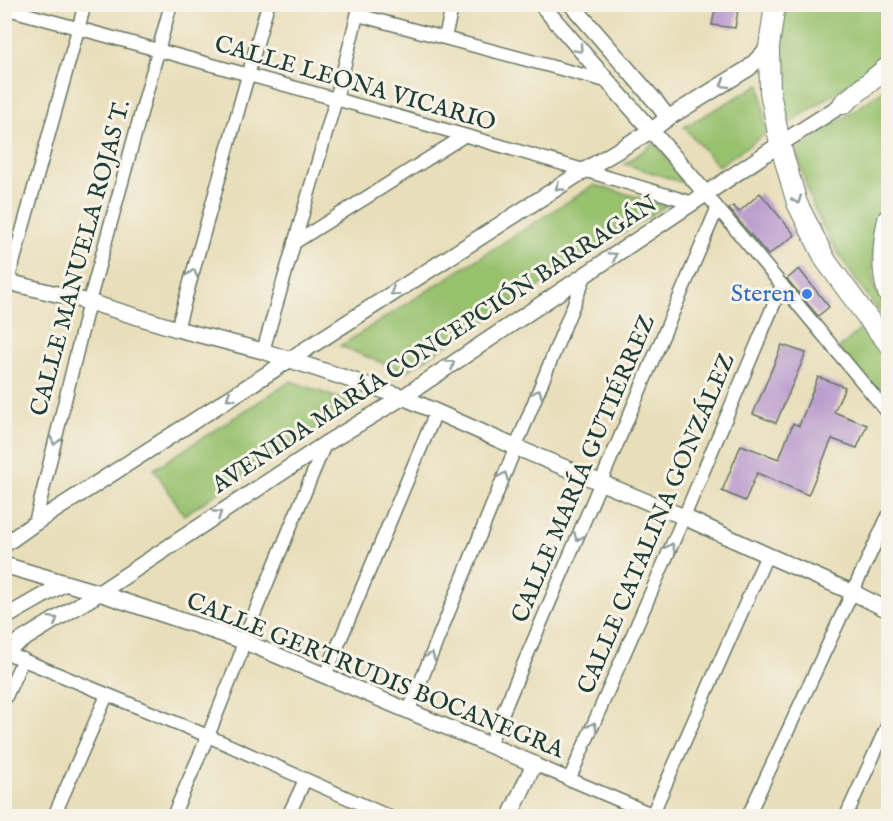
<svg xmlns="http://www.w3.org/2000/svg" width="893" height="821" viewBox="0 0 893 821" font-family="'IM FELL English',serif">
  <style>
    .green { fill: #98c16e; stroke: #5c7f51; stroke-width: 1.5 }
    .building { fill: #bb9ecd }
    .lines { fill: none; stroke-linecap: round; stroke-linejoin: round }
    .minor-casing { stroke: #657563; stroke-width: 15 }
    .tertiary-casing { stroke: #657563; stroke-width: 18 }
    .primary-casing { stroke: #657563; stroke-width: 22 }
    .minor { stroke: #fff; stroke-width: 12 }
    .tertiary { stroke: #fff; stroke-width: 15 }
    .primary { stroke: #fff; stroke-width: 20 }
    .oneway { stroke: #8f9e9a }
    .shop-dot { fill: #3f7fe0; stroke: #f7f3e8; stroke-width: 2 }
    .labels { text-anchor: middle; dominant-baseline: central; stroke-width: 6; stroke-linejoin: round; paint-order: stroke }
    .street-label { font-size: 24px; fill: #1f3d34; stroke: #f7f3e8 }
    .shop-label { font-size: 24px; fill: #366cbe; stroke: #f7f3e8; text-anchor: end }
  </style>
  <rect width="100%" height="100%" fill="#f7f3e8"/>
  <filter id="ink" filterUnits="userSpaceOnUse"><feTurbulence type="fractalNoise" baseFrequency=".0167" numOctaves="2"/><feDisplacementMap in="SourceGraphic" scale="12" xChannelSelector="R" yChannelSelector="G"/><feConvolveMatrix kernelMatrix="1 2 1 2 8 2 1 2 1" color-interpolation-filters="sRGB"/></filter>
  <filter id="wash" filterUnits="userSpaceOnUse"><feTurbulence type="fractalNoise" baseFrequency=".008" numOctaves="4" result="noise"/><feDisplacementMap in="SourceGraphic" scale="24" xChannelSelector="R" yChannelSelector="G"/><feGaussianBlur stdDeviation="1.35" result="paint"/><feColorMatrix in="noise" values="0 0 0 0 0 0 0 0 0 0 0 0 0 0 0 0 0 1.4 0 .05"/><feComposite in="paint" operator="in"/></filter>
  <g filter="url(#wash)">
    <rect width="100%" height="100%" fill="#e8deba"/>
    <g class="green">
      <polygon points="882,4 888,5 888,58 788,124 782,83 780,45 783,5"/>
      <polygon points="760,84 767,133 718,166 684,127"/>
      <path d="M888,87V174L873,242L874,285L888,314V322C859,286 828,244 811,200C805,184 801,167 796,151Z"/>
      <polygon points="654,143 690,185 625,164"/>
      <polygon points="594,185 667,205 405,372 340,346"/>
      <polygon points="863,327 888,355 888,410 839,348"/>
      <polygon points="291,381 354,404 184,515 154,469"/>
    </g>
    <g id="blocks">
      <g class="building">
        <polygon points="716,4 739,4 735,28 712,25"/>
        <polygon points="760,193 795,235 768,255 729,209 733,206 739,212"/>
        <polygon points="799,269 829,307 818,316 787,279"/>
        <polygon points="782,345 806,353 776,423 753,414"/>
        <polygon points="818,377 845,387 834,412 867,425 857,448 832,439 808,495 757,473 745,501 722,491 741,445 779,459 793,423 799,426"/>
      </g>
    </g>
  </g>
  <g filter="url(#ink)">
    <use href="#blocks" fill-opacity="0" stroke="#657563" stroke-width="1.5"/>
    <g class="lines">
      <defs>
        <g id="minor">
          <path d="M4,8C234,71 465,133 693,203"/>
          <polyline points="358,15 606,81"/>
          <polyline points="445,37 453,4"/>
          <polyline points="706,194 888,413"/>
          <polyline points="294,243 464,136"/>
          <polyline points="4,296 85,4"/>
          <polyline points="177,329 268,4"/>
          <polyline points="263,351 336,99 360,4"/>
          <polyline points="35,523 89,302 171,4"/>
          <polyline points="4,652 208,736 388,816"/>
          <polyline points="325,676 436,412"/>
          <polyline points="4,701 23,659"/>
          <polyline points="409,710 586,274"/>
          <polyline points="489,745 717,209"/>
          <polyline points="534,764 656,816"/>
          <polyline points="569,780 684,517 782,285"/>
          <polyline points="652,815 767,555"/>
          <polyline points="54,816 107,695"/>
          <polyline points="173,816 208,736 240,656 243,641 325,444"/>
          <polyline points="288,816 305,780"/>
          <polyline points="748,816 888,516"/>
          <polyline points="846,816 888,724"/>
        </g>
        <g id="tertiary">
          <path d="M541,4C595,68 652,130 706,194"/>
          <polyline points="571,4 656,102 668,118"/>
          <polyline points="4,281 89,302 177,329 263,351 403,397 515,447 684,517 767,555 854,593 888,610"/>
          <polyline points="4,545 35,523 585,170 652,130 668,118 749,68 769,47"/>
          <polyline points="4,565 99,593 243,641 534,764 510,816"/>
          <polyline points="4,618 65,583"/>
          <polyline points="4,651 99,593 325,444 403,397 780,144 851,99"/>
        </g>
        <g id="primary">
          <polyline points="775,4 769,47 770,92 780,144 797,203 826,261 873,325 888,343"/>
          <polyline points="843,104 888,67"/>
          <path d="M888,219C883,242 881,270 888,293"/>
        </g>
      </defs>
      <use href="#minor" class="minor-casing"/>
      <use href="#tertiary" class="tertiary-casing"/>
      <use href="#primary" class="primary-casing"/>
      <use href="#minor" class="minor"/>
      <use href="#tertiary" class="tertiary"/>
      <use href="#primary" class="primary"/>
    </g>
    <defs><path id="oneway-chevron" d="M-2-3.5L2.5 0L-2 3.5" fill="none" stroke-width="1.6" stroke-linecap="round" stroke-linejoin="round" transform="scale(1.5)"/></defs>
    <g class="oneway">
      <use href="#oneway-chevron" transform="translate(579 49) rotate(49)"/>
      <use href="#oneway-chevron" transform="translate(724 84) rotate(149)"/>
      <use href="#oneway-chevron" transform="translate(559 187) rotate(147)"/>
      <use href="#oneway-chevron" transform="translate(797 200) rotate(70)"/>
      <use href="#oneway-chevron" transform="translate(613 256) rotate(-34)"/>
      <use href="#oneway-chevron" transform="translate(193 273) rotate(-74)"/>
      <use href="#oneway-chevron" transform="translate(394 292) rotate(147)"/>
      <use href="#oneway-chevron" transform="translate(451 364) rotate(-34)"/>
      <use href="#oneway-chevron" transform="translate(538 393) rotate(-68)"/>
      <use href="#oneway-chevron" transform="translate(230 397) rotate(147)"/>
      <use href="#oneway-chevron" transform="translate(55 441) rotate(104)"/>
      <use href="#oneway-chevron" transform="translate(504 476) rotate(-68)"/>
      <use href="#oneway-chevron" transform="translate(218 514) rotate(-33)"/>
      <use href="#oneway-chevron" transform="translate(578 537) rotate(113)"/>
      <use href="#oneway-chevron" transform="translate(671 547) rotate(-66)"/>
      <use href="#oneway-chevron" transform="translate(54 620) rotate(-32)"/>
      <use href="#oneway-chevron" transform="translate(431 656) rotate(-68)"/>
      <use href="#oneway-chevron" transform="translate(593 726) rotate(-66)"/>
    </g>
  </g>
  <circle class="shop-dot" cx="807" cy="294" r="6"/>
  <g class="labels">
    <g class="street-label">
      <text transform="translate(355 84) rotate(16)">CALLE LEONA VICARIO</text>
      <text transform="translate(81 258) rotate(-75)">CALLE MANUELA ROJAS T.</text>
      <text transform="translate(435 345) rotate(-33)">AVENIDA MARÍA CONCEPCIÓN BARRAGÁN</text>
      <text transform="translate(584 469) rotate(-67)">CALLE MARÍA GUTIÉRREZ</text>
      <text transform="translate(657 524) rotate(-67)">CALLE CATALINA GONZÁLEZ</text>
      <text transform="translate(375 676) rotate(22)">CALLE GERTRUDIS BOCANEGRA</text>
    </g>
    <g class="shop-label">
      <text x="795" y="294">Steren</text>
    </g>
  </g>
  <rect width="893" height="821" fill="none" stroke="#f7f3e8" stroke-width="24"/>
</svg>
